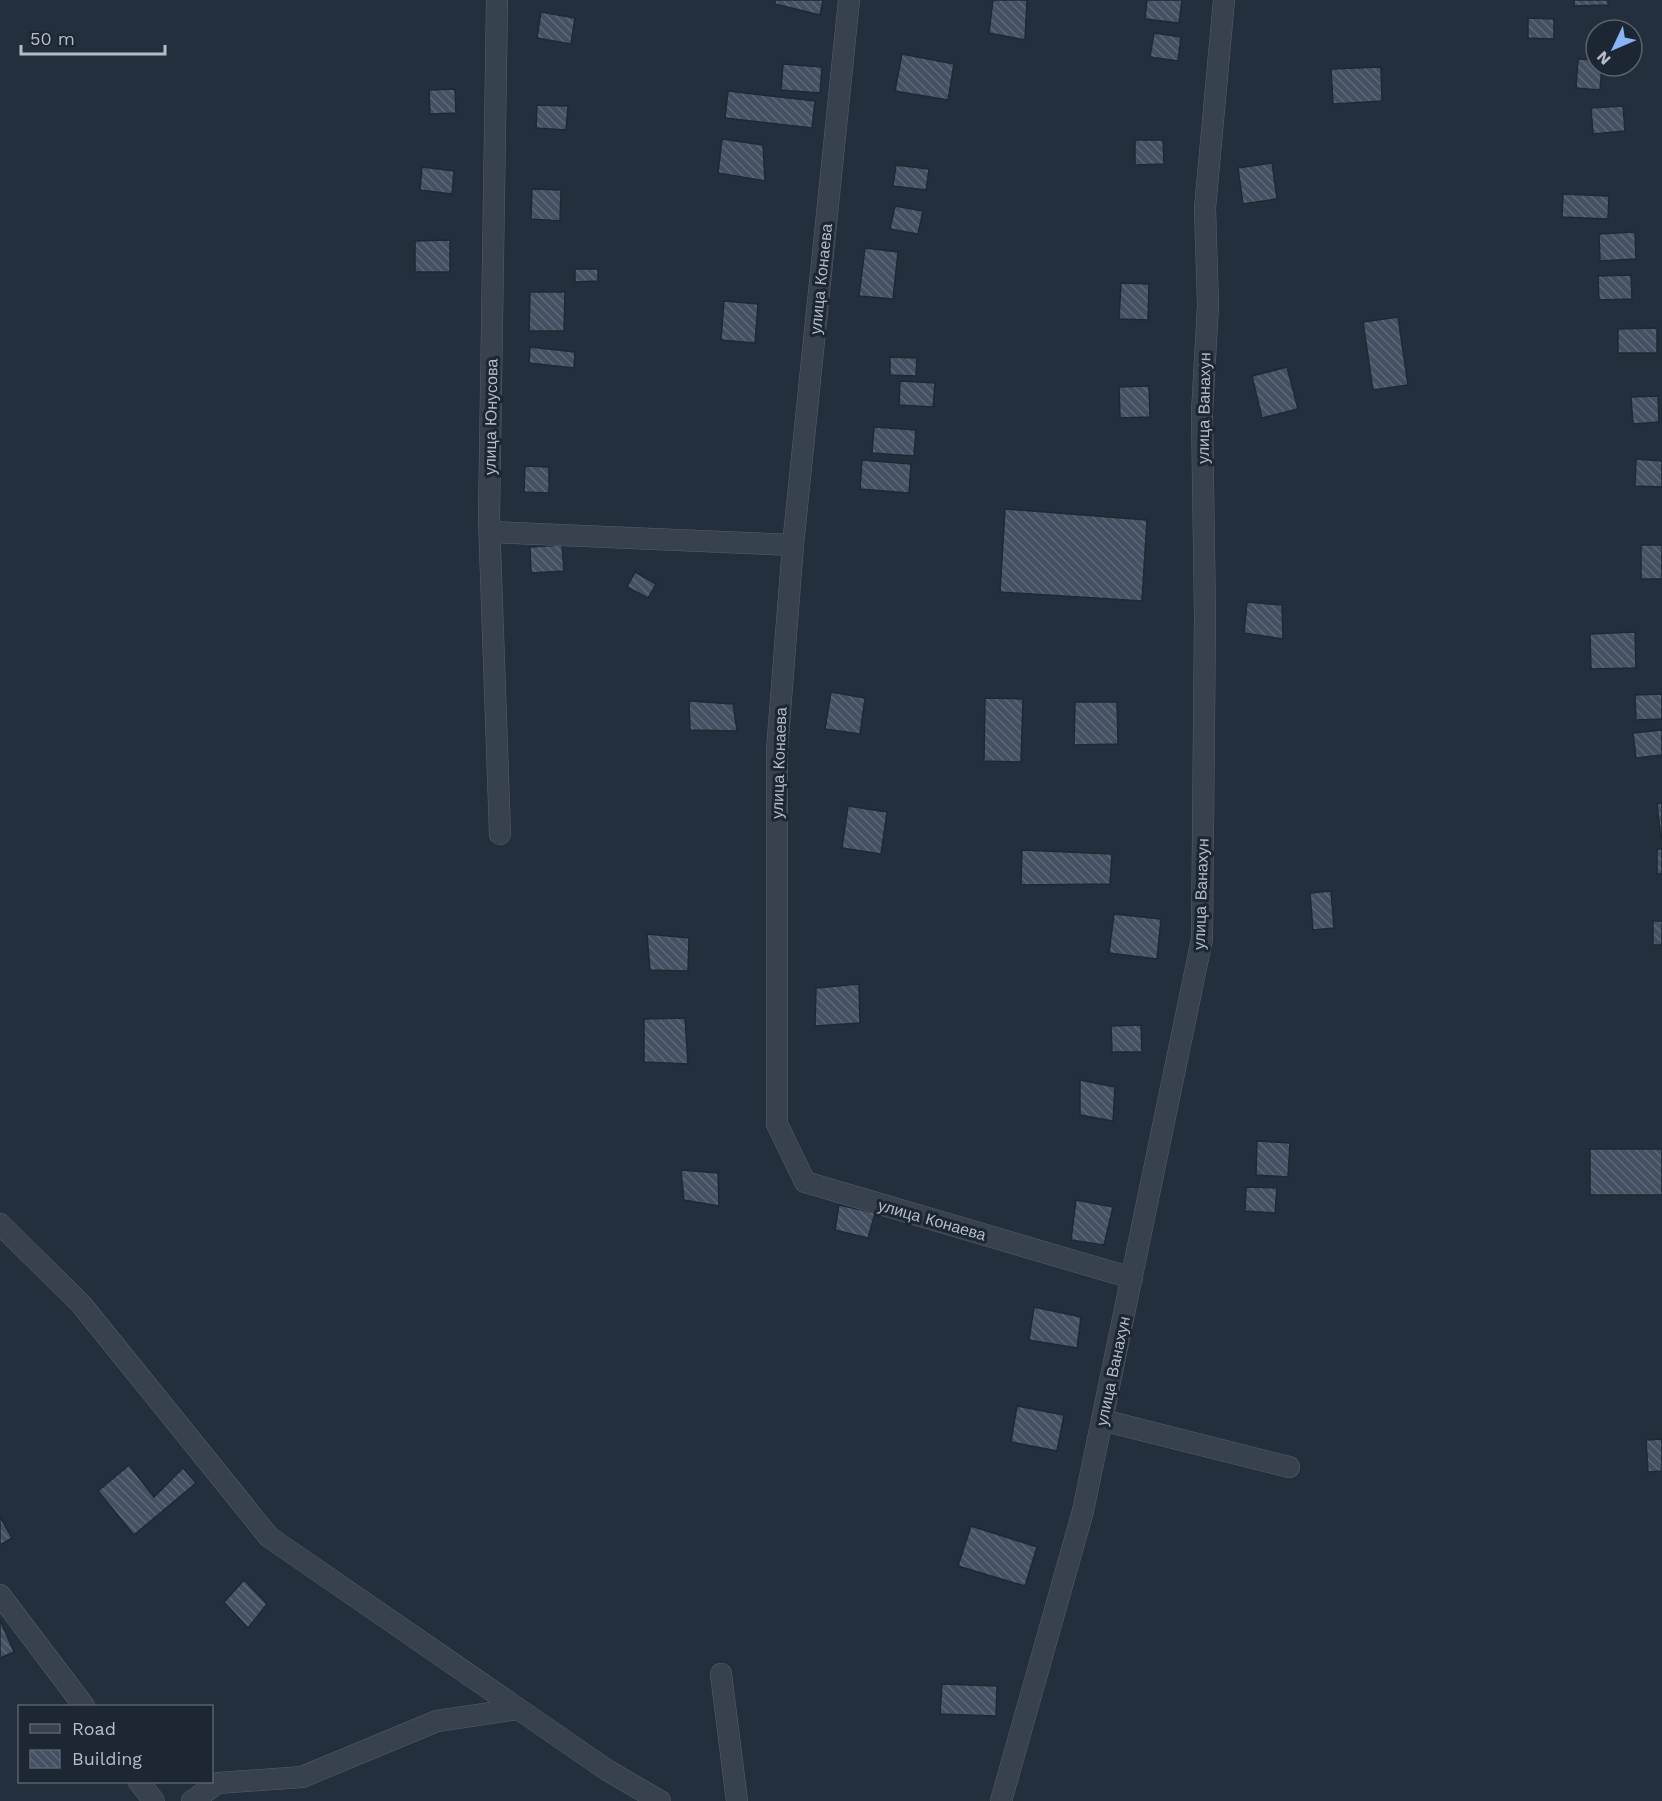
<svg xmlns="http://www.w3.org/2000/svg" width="1662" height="1801" viewBox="0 0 1662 1801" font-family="'Work Sans',sans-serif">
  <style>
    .building { fill: url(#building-back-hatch); stroke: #1f2835; stroke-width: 1.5 }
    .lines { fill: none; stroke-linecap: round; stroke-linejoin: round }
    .minor-casing { stroke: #565f6c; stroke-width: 22 }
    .minor { stroke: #38414e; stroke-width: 21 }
    .labels { text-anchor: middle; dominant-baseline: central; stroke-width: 6; stroke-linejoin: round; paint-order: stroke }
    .street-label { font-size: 16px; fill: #b4bcc9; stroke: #1d2633 }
  </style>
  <defs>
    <pattern id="building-back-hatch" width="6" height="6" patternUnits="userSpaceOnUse" patternTransform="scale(1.5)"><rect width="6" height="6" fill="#455162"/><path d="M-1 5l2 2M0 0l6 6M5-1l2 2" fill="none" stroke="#5d6877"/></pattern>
  </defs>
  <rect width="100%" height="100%" fill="#242f3e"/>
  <g class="building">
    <polygon points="775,0 823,0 820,15 775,4"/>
    <polygon points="993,0 1027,0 1025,40 989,33"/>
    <polygon points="1147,0 1182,0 1179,23 1145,19"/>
    <polygon points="1574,0 1608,0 1608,5 1574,6"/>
    <polygon points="541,12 575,18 571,44 537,38"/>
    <polygon points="1528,18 1554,19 1554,39 1528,38"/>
    <polygon points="1154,33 1181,37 1178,61 1150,57"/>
    <polygon points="902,54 954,64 948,100 895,91"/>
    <polygon points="1578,59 1596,60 1596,66 1602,66 1600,90 1576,88"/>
    <polygon points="783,64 822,67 820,93 781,90"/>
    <polygon points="1381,67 1382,101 1333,104 1331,69"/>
    <polygon points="455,89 456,113 430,114 429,90"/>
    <polygon points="728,91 815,101 812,128 725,118"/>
    <polygon points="537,105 568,106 566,130 536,128"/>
    <polygon points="1623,106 1625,131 1593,134 1591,108"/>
    <polygon points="722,139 763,145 765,181 718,173"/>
    <polygon points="1135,140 1163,140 1164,164 1135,165"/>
    <polygon points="1272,163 1277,199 1243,204 1238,168"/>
    <polygon points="896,165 929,169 926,190 893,186"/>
    <polygon points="422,167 454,171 452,194 420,190"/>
    <polygon points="532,189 561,190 560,221 531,219"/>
    <polygon points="1563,194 1609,196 1608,219 1562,217"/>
    <polygon points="895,206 923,211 918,234 890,229"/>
    <polygon points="1635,232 1636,259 1600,261 1599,234"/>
    <polygon points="450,240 450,272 415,272 415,241"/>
    <polygon points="865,248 898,252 893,299 859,296"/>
    <polygon points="575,269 598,269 598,281 575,282"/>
    <polygon points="1631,275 1632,299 1599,300 1598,276"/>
    <polygon points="1121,283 1149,284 1148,320 1119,319"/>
    <polygon points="530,292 565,292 564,331 529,331"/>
    <polygon points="724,301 758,304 755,343 721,340"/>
    <polygon points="1398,317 1408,385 1373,390 1363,322"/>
    <polygon points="1657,328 1657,353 1618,353 1618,329"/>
    <polygon points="530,347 575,352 574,368 529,363"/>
    <polygon points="890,357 917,358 916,376 890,375"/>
    <polygon points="1287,367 1298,409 1262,418 1252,376"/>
    <polygon points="900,381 935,383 933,407 899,405"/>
    <polygon points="1149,386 1150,417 1120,418 1119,387"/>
    <polygon points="1658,396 1659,422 1633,424 1631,397"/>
    <polygon points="874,427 916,430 914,456 872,453"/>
    <polygon points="1636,459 1662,461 1662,487 1635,486"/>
    <polygon points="862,460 911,464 909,493 860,489"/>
    <polygon points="525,466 549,467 549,493 524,492"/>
    <polygon points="1005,509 1147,520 1142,601 1000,592"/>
    <polygon points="562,545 564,571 531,573 530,547"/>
    <rect x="1641" y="545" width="21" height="34"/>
    <polygon points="635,572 656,584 648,598 627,587"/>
    <polygon points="1247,602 1282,605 1283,639 1244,633"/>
    <polygon points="1635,632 1636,668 1591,669 1590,634"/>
    <polygon points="831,692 865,698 860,734 825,729"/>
    <polygon points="1662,694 1662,719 1636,720 1635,695"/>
    <polygon points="985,698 1023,699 1021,762 984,761"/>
    <polygon points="689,701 733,704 737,731 690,730"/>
    <polygon points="1075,702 1117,702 1118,744 1074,745"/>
    <polygon points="1662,730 1662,755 1636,758 1633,733"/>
    <polygon points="1662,803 1662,839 1661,839 1657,804"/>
    <polygon points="848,806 887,812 881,854 842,848"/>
    <rect x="1657" y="849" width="5" height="25"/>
    <polygon points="1022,850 1112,854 1110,884 1021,885"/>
    <polygon points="1331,891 1334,928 1313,930 1310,893"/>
    <polygon points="1114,914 1161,919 1157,959 1109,953"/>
    <rect x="1653" y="921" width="9" height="24"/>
    <polygon points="647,934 689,938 688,971 650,970"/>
    <polygon points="859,984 860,1023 815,1026 816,988"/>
    <polygon points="685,1018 688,1064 644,1062 644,1019"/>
    <polygon points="1141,1025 1142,1052 1112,1052 1111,1026"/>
    <polygon points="1080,1080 1115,1087 1113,1121 1080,1115"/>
    <polygon points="1257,1141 1290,1143 1288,1177 1256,1175"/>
    <rect x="1590" y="1149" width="72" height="46"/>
    <polygon points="681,1170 718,1173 719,1206 684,1200"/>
    <polygon points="1246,1187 1277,1188 1275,1213 1245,1211"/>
    <polygon points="1076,1200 1113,1207 1104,1245 1071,1240"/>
    <polygon points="839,1205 875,1213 868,1238 835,1230"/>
    <polygon points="1034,1307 1081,1317 1077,1348 1029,1340"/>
    <polygon points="1017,1406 1064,1415 1057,1451 1011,1442"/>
    <polygon points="1662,1439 1662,1471 1648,1472 1646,1440"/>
    <polygon points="129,1465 154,1497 183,1468 196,1483 134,1535 98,1491"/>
    <polygon points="0,1517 12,1538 0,1545"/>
    <polygon points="971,1526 1037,1547 1025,1586 958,1566"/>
    <polygon points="244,1580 267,1604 248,1628 224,1602"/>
    <polygon points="0,1620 14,1652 0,1658"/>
    <polygon points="942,1684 997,1686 996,1716 940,1714"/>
  </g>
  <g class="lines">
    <defs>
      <g id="minor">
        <polyline points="497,0 489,518 500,834"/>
        <polyline points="849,0 793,545 777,750 777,1124 805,1182 1132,1278"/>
        <polyline points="490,532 793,545"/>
        <polyline points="0,1224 81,1304 269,1537 607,1770 660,1801"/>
        <polyline points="1102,1420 1289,1467"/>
        <polyline points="0,1595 84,1706"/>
        <polyline points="721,1674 737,1801"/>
        <polyline points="139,1782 154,1801"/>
        <polyline points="192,1801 218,1783 302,1777 437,1721 518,1709"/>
        <polyline points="1001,1801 1083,1511 1202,939 1205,616 1202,413 1208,305 1205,208 1224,0"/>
      </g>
    </defs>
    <use href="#minor" class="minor-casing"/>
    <use href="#minor" class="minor"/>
  </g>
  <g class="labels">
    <g class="street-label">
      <text transform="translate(821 279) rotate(-84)">улица Конаева</text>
      <text transform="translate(1204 408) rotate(-89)">улица Ванахун</text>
      <text transform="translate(491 417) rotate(-89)">улица Юнусова</text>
      <text transform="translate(779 763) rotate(-88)">улица Конаева</text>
      <text transform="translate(1201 894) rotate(-88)">улица Ванахун</text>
      <text transform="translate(932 1220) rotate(16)">улица Конаева</text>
      <text transform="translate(1113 1371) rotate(-78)">улица Ванахун</text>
    </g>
  </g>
  <rect x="18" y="1705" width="195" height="78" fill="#1d2633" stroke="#59626f" stroke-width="1.5"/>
  <rect x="30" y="1724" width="30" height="9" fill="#38414e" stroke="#59626f" stroke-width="1.5"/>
  <text x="72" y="1735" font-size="18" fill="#b4bcc9">Road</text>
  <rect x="30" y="1750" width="30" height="18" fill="url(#building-back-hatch)" stroke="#59626f" stroke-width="1.5"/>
  <text x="72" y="1765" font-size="18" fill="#b4bcc9">Building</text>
  <g transform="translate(1614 48) rotate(226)"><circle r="28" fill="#1d2633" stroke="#59626f" stroke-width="1.5"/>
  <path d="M0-4.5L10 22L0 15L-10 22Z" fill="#8ab4f8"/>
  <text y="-9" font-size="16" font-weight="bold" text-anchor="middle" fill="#b4bcc9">N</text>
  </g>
  <path d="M21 45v9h144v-9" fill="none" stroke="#b4bcc9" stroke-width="3"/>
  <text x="30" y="45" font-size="18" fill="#b4bcc9" stroke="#1d2633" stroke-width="4.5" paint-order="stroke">50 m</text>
</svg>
